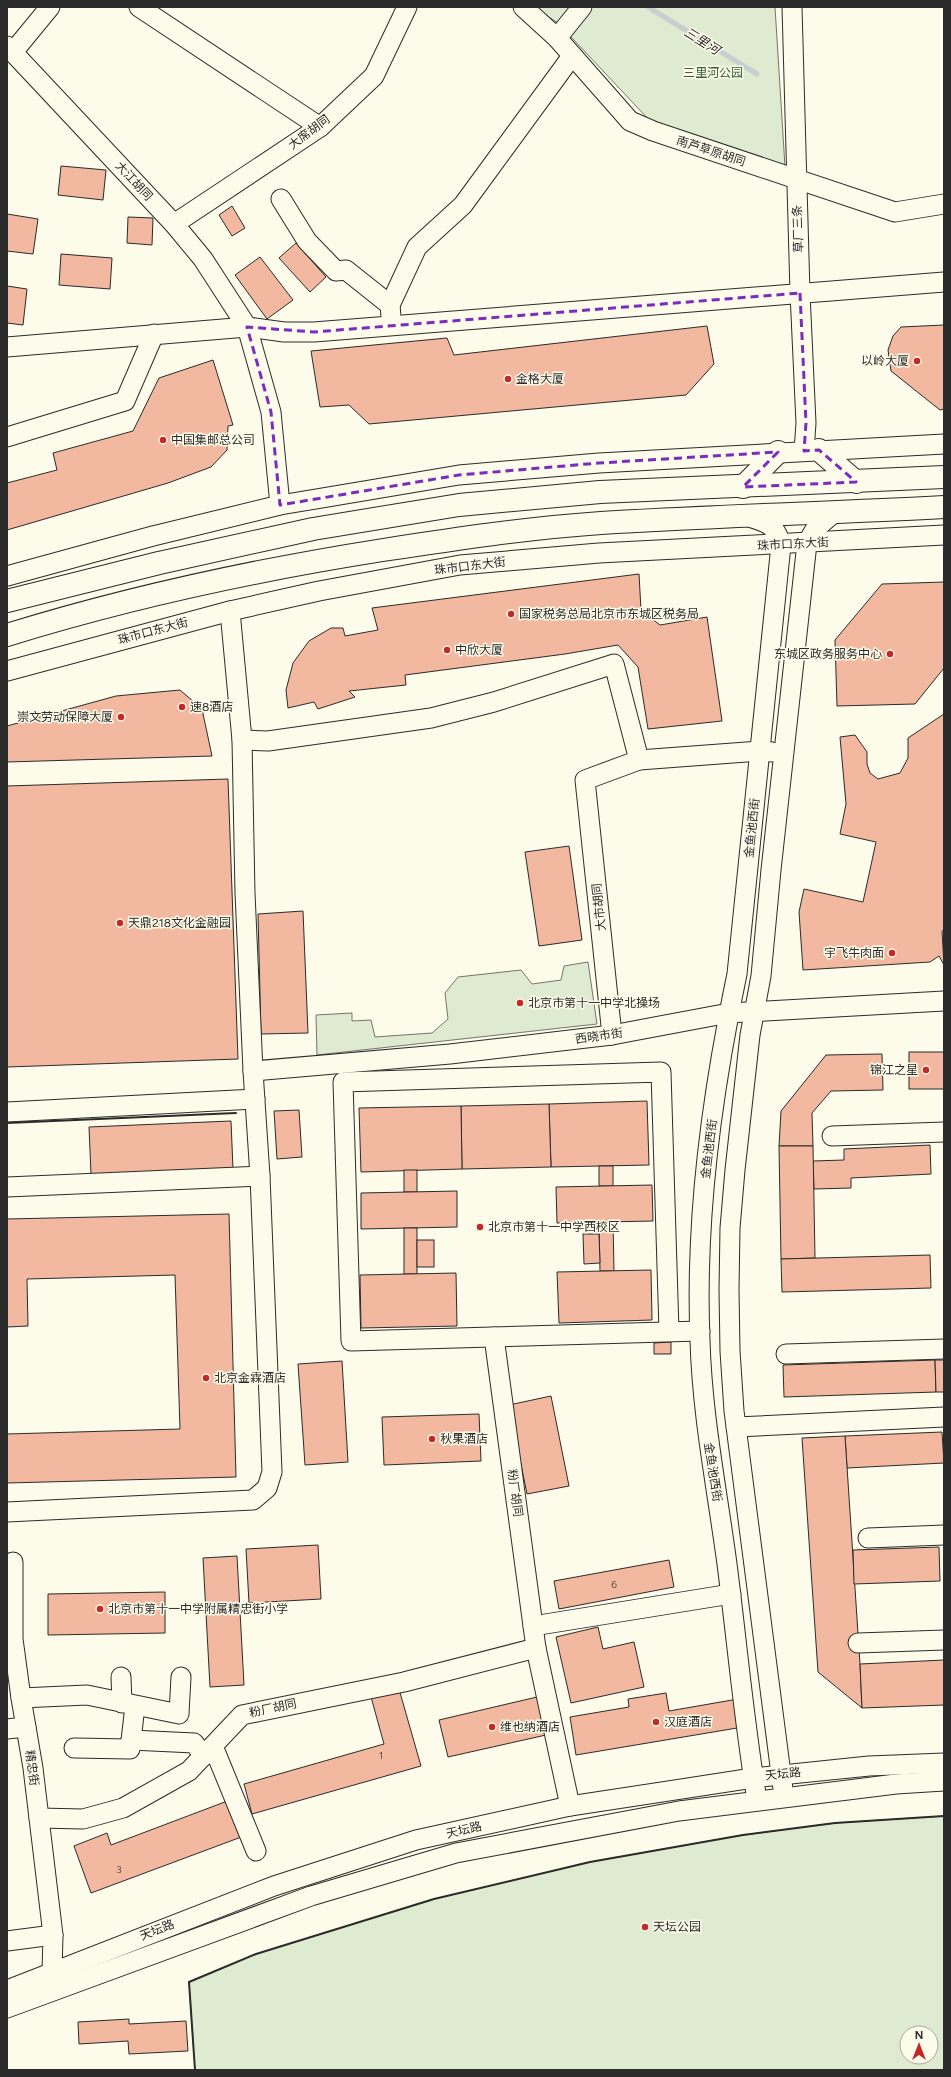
<svg xmlns="http://www.w3.org/2000/svg" width="951" height="2077" viewBox="0 0 951 2077" font-family="Figtree,'Noto Sans SC',sans-serif">
  <style>
    .green { fill: #deebd1; stroke: #74746e; fill-rule: evenodd }
    .lines { fill: none; stroke-linecap: round; stroke-linejoin: round }
    .stream { stroke: #c7d0d0; stroke-width: 5 }
    .building { fill: #f2b8a0; stroke: #2b2b2b }
    .minor-casing { stroke: #2b2b2b; stroke-width: 21 }
    .major-casing { stroke: #2b2b2b; stroke-width: 24 }
    .minor { stroke: #fdfbea; stroke-width: 19 }
    .major { stroke: #fdfbea; stroke-width: 22 }
    .wall { stroke: #2b2b2b; stroke-width: 2 }
    .marked { fill: none; stroke: #7b2cbf; stroke-width: 3; stroke-dasharray: 8 5; stroke-linejoin: round }
    .poi-dot { fill: #c62828; stroke: #fdfbea; stroke-width: 1.5 }
    .labels { text-anchor: middle; dominant-baseline: central; stroke-width: 3; stroke-linejoin: round; paint-order: stroke }
    .number-label { font-size: 10px; fill: #5d4e48 }
    .park-label { font-size: 12px; fill: #34623c; stroke: #fdfbea }
    .street-label { font-size: 12px; fill: #2b2b2b; stroke: #fdfbea }
    .poi-label { font-size: 12px; fill: #2b2b2b; stroke: #fdfbea; text-anchor: start }
    .water-label { font-size: 13px; font-style: italic; fill: #2b2b2b; stroke: #fdfbea }
  </style>
  <rect width="100%" height="100%" fill="#fdfbea"/>
  <g class="green">
    <polygon points="533,7 775,7 785,167 651,122 558,23"/>
    <polygon points="588,962 597,1024 317,1055 316,1015 352,1013 352,1021 371,1020 375,1037 432,1033 448,1019 445,993 458,977 521,970 532,984 561,980 564,966"/>
    <path d="M944,1816V2070H195L189,1982L256,1954L434,1899L590,1862L743,1835L835,1823ZM907,2033H931V2057H907Z"/>
  </g>
  <g class="lines">
    <polyline class="stream" points="648,7 757,74"/>
  </g>
  <g class="building">
    <polygon points="61,166 106,170 103,200 58,195"/>
    <polygon points="232,206 245,228 232,236 219,215"/>
    <polygon points="7,214 38,219 33,254 7,251"/>
    <polygon points="128,217 153,218 152,245 127,243"/>
    <polygon points="296,243 326,277 310,292 279,258"/>
    <polygon points="61,254 112,258 110,289 59,285"/>
    <polygon points="260,257 293,300 267,319 235,275"/>
    <polygon points="7,286 27,289 23,325 7,323"/>
    <polygon points="944,325 944,409 940,410 891,371 888,350 893,336 901,327"/>
    <polygon points="707,326 714,364 686,395 369,424 349,405 320,407 311,351 447,338 454,355"/>
    <polygon points="213,360 233,425 228,426 227,450 211,467 168,483 7,530 7,483 57,470 53,453 133,431 159,378"/>
    <polygon points="639,574 641,610 660,625 707,617 722,721 648,729 638,667 618,645 565,654 405,675 406,685 349,691 355,697 318,709 314,702 288,708 286,690 293,663 309,641 331,628 343,628 345,636 378,630 372,608"/>
    <polygon points="944,582 944,668 915,704 837,706 835,640 882,584"/>
    <polygon points="180,690 202,709 212,756 7,762 7,726 116,696"/>
    <polygon points="944,714 944,930 942,931 944,965 939,956 930,962 803,970 799,912 804,889 863,902 876,842 840,834 846,804 840,737 855,735 867,752 867,764 870,773 878,779 900,773 908,758 908,738"/>
    <polygon points="228,779 238,1059 7,1067 7,786"/>
    <polygon points="569,846 582,940 539,946 525,852"/>
    <polygon points="303,911 308,1033 261,1034 258,914"/>
    <rect x="909" y="1052" width="35" height="37"/>
    <polygon points="882,1054 883,1090 831,1091 812,1113 813,1146 779,1146 781,1111 826,1055"/>
    <polygon points="647,1101 649,1165 551,1167 549,1104"/>
    <polygon points="549,1104 551,1167 462,1169 461,1106"/>
    <polygon points="461,1106 462,1169 361,1172 359,1108"/>
    <polygon points="299,1110 302,1157 277,1159 274,1111"/>
    <polygon points="231,1121 233,1169 91,1174 89,1127"/>
    <polygon points="930,1145 931,1174 851,1178 851,1188 814,1189 813,1161 844,1160 844,1149"/>
    <polygon points="779,1146 813,1146 815,1258 781,1259"/>
    <rect x="599" y="1166" width="14" height="20"/>
    <rect x="404" y="1170" width="13" height="22"/>
    <polygon points="652,1185 653,1221 557,1223 556,1187"/>
    <polygon points="457,1191 457,1227 361,1229 361,1193"/>
    <polygon points="229,1214 236,1477 7,1483 7,1434 180,1429 175,1275 27,1279 28,1326 7,1327 7,1219"/>
    <polygon points="599,1222 613,1222 614,1271 600,1271"/>
    <rect x="404" y="1228" width="13" height="46"/>
    <polygon points="583,1234 599,1234 600,1263 584,1264"/>
    <rect x="417" y="1240" width="17" height="27"/>
    <polygon points="930,1255 931,1288 782,1292 781,1259"/>
    <polygon points="651,1270 652,1320 559,1323 557,1272"/>
    <polygon points="456,1273 457,1326 361,1328 360,1275"/>
    <polygon points="671,1342 671,1354 654,1354 654,1343"/>
    <polygon points="935,1360 936,1392 784,1397 783,1365"/>
    <polygon points="935,1360 944,1360 944,1392 936,1392"/>
    <polygon points="342,1361 348,1462 305,1465 298,1364"/>
    <polygon points="551,1396 569,1486 527,1494 509,1405"/>
    <polygon points="479,1414 481,1461 384,1465 382,1417"/>
    <polygon points="942,1432 944,1463 847,1468 845,1436"/>
    <polygon points="845,1436 860,1664 862,1708 818,1672 802,1438"/>
    <polygon points="318,1545 321,1599 249,1603 246,1549"/>
    <polygon points="939,1547 940,1581 854,1584 853,1550"/>
    <polygon points="237,1556 244,1685 210,1687 203,1558"/>
    <polygon points="669,1560 674,1587 559,1609 554,1581"/>
    <polygon points="165,1592 165,1633 48,1635 48,1594"/>
    <polygon points="598,1627 603,1649 634,1642 644,1687 571,1703 556,1637"/>
    <polygon points="944,1660 944,1705 862,1708 860,1664"/>
    <polygon points="399,1689 421,1766 252,1814 244,1784 384,1744 371,1697"/>
    <polygon points="666,1693 669,1711 738,1699 743,1727 576,1755 570,1717 629,1707 628,1699"/>
    <polygon points="537,1697 546,1735 448,1757 439,1720"/>
    <polygon points="230,1800 244,1836 91,1893 74,1846 107,1833 111,1845"/>
    <polygon points="129,2019 129,2024 186,2021 188,2051 129,2054 128,2041 79,2044 78,2022"/>
  </g>
  <g class="lines">
    <defs>
      <g id="minor">
        <polyline points="139,7 320,127"/>
        <polyline points="523,7 557,38 630,121 653,131 895,212 944,204"/>
        <polyline points="792,7 800,293 806,423 804,451"/>
        <polyline points="557,38 582,7"/>
        <polyline points="7,46 174,224 203,259 247,327 271,412 280,505"/>
        <polyline points="13,52 50,7"/>
        <polyline points="281,199 307,241 336,271 346,270 390,305 391,317"/>
        <polyline points="174,224 320,127 374,76 407,7"/>
        <polyline points="390,305 417,247 463,205 572,56"/>
        <polyline points="7,347 247,327 284,332 314,332 944,282"/>
        <polyline points="7,437 125,401 154,334"/>
        <path d="M749,517C768,523 776,525 781,545L737,974C712,1094 695,1217 700,1340C702,1415 717,1489 727,1564C737,1642 744,1722 757,1800"/>
        <polyline points="7,576 153,536 280,505 459,475 599,463 944,444"/>
        <polyline points="7,671 230,611 319,591 460,565 599,553 944,535"/>
        <polyline points="242,740 268,741 431,718 494,702 614,664 639,760 585,780 612,1035"/>
        <polyline points="639,760 760,751 772,752"/>
        <polyline points="253,1071 450,1054 612,1035 729,1013 944,1001"/>
        <polyline points="7,1112 255,1099"/>
        <polyline points="832,1136 944,1132"/>
        <polyline points="7,1187 260,1176"/>
        <polyline points="669,1331 661,1072 343,1082 351,1341 700,1331"/>
        <polyline points="494,1337 536,1648 570,1806"/>
        <polyline points="786,1354 944,1349"/>
        <polyline points="736,1427 944,1417"/>
        <polyline points="7,1512 253,1500 267,1488 272,1472 260,1176 253,1071 245,893 242,740 230,611"/>
        <polyline points="868,1538 944,1535"/>
        <polyline points="13,1562 13,1639 21,1698 33,1768 53,1935 52,1973"/>
        <polyline points="533,1626 731,1594"/>
        <polyline points="858,1643 944,1640"/>
        <polyline points="121,1677 122,1703"/>
        <polyline points="21,1698 87,1695 179,1714 181,1677"/>
        <polyline points="7,1729 26,1727"/>
        <polyline points="131,1740 194,1743 204,1756"/>
        <polyline points="213,1746 256,1851"/>
        <polyline points="74,1748 130,1749 135,1706"/>
        <polyline points="784,1797 734,1411 730,1351 729,1290 730,1228 735,1170 750,1035 761,976 771,870 807,543 816,528 835,512"/>
        <polyline points="39,1818 83,1819 123,1808 189,1771 242,1715 404,1682 536,1648"/>
        <polyline points="7,1941 53,1935"/>
        <polyline points="7,1990 274,1886 416,1840 570,1806 753,1778 869,1766 944,1763"/>
        <polyline points="7,2008 311,1896 456,1853 679,1811 896,1784 944,1781"/>
      </g>
      <g id="major">
        <polyline points="819,450 856,482"/>
        <polyline points="743,487 778,452"/>
        <polyline points="7,601 159,563 313,529 459,505 600,492 944,477"/>
        <path d="M7,635C130,597 256,570 383,550C455,539 528,528 601,523C715,516 830,513 944,507"/>
      </g>
    </defs>
    <use href="#minor" class="minor-casing"/>
    <use href="#major" class="major-casing"/>
    <use href="#minor" class="minor"/>
    <use href="#major" class="major"/>
    <g class="wall">
      <polyline points="7,1123 236,1113"/>
      <polyline points="195,2070 189,1982 256,1954 434,1899 590,1862 743,1835 835,1823 944,1816"/>
    </g>
  </g>
  <path class="marked" d="M800,293L806,423L804,451L819,450L856,482L743,487L778,452L599,463L459,475L280,505L271,412L247,327L314,332Z"/>
  <g class="poi-dot">
    <circle cx="917" cy="361" r="4"/>
    <circle cx="508" cy="379" r="4"/>
    <circle cx="163" cy="440" r="4"/>
    <circle cx="511" cy="614" r="4"/>
    <circle cx="447" cy="650" r="4"/>
    <circle cx="890" cy="654" r="4"/>
    <circle cx="182" cy="707" r="4"/>
    <circle cx="121" cy="717" r="4"/>
    <circle cx="120" cy="923" r="4"/>
    <circle cx="892" cy="953" r="4"/>
    <circle cx="520" cy="1003" r="4"/>
    <circle cx="926" cy="1070" r="4"/>
    <circle cx="480" cy="1227" r="4"/>
    <circle cx="206" cy="1378" r="4"/>
    <circle cx="432" cy="1439" r="4"/>
    <circle cx="100" cy="1609" r="4"/>
    <circle cx="656" cy="1722" r="4"/>
    <circle cx="492" cy="1727" r="4"/>
    <circle cx="645" cy="1927" r="4"/>
  </g>
  <g class="labels">
    <g class="number-label">
      <text x="614" y="1584">6</text>
      <text x="381" y="1755">1</text>
      <text x="119" y="1869">3</text>
    </g>
    <g class="park-label">
      <text x="713" y="73">三里河公园</text>
    </g>
    <g class="street-label">
      <text transform="translate(309 132) rotate(-37)">大席胡同</text>
      <text transform="translate(711 151) rotate(18)">南芦草原胡同</text>
      <text transform="translate(134 181) rotate(47)">大江胡同</text>
      <text transform="translate(798 229) rotate(-92)">草厂三条</text>
      <text transform="translate(793 544) rotate(-3)">珠市口东大街</text>
      <text transform="translate(470 566) rotate(-7)">珠市口东大街</text>
      <text transform="translate(153 631) rotate(-15)">珠市口东大街</text>
      <text transform="translate(752 828) rotate(-84)">金鱼池西街</text>
      <text transform="translate(599 907) rotate(-96)">大市胡同</text>
      <text transform="translate(599 1036) rotate(-8)">西晓市街</text>
      <text transform="translate(709 1149) rotate(-83)">金鱼池西街</text>
      <text transform="translate(713 1472) rotate(81)">金鱼池西街</text>
      <text transform="translate(515 1493) rotate(82)">粉厂胡同</text>
      <text transform="translate(273 1708) rotate(-12)">粉厂胡同</text>
      <text transform="translate(32 1768) rotate(82)">精忠街</text>
      <text transform="translate(783 1774) rotate(-6)">天坛路</text>
      <text transform="translate(464 1830) rotate(-13)">天坛路</text>
      <text transform="translate(157 1930) rotate(-21)">天坛路</text>
    </g>
    <g class="poi-label">
      <text x="909" y="361" text-anchor="end">以岭大厦</text>
      <text x="516" y="379">金格大厦</text>
      <text x="171" y="440">中国集邮总公司</text>
      <text x="519" y="614">国家税务总局北京市东城区税务局</text>
      <text x="455" y="650">中欣大厦</text>
      <text x="882" y="654" text-anchor="end">东城区政务服务中心</text>
      <text x="190" y="707">速8酒店</text>
      <text x="113" y="717" text-anchor="end">崇文劳动保障大厦</text>
      <text x="128" y="923">天鼎218文化金融园</text>
      <text x="884" y="953" text-anchor="end">宇飞牛肉面</text>
      <text x="528" y="1003">北京市第十一中学北操场</text>
      <text x="918" y="1070" text-anchor="end">锦江之星</text>
      <text x="488" y="1227">北京市第十一中学西校区</text>
      <text x="214" y="1378">北京金霖酒店</text>
      <text x="440" y="1439">秋果酒店</text>
      <text x="108" y="1609">北京市第十一中学附属精忠街小学</text>
      <text x="664" y="1722">汉庭酒店</text>
      <text x="500" y="1727">维也纳酒店</text>
      <text x="653" y="1927">天坛公园</text>
    </g>
    <g class="water-label">
      <text transform="translate(702 41) rotate(32)">三里河</text>
    </g>
  </g>
  <rect width="951" height="2077" fill="none" stroke="#2b2b2b" stroke-width="16"/>
  <g transform="translate(919 2045)"><circle r="19" fill="#fdfbea" stroke="#a9a89e"/>
  <path d="M0-3L7 15L0 10L-7 15Z" fill="#c62828"/>
  <text y="-6" font-size="11" font-weight="bold" text-anchor="middle" fill="#2b2b2b">N</text>
  </g>
</svg>
